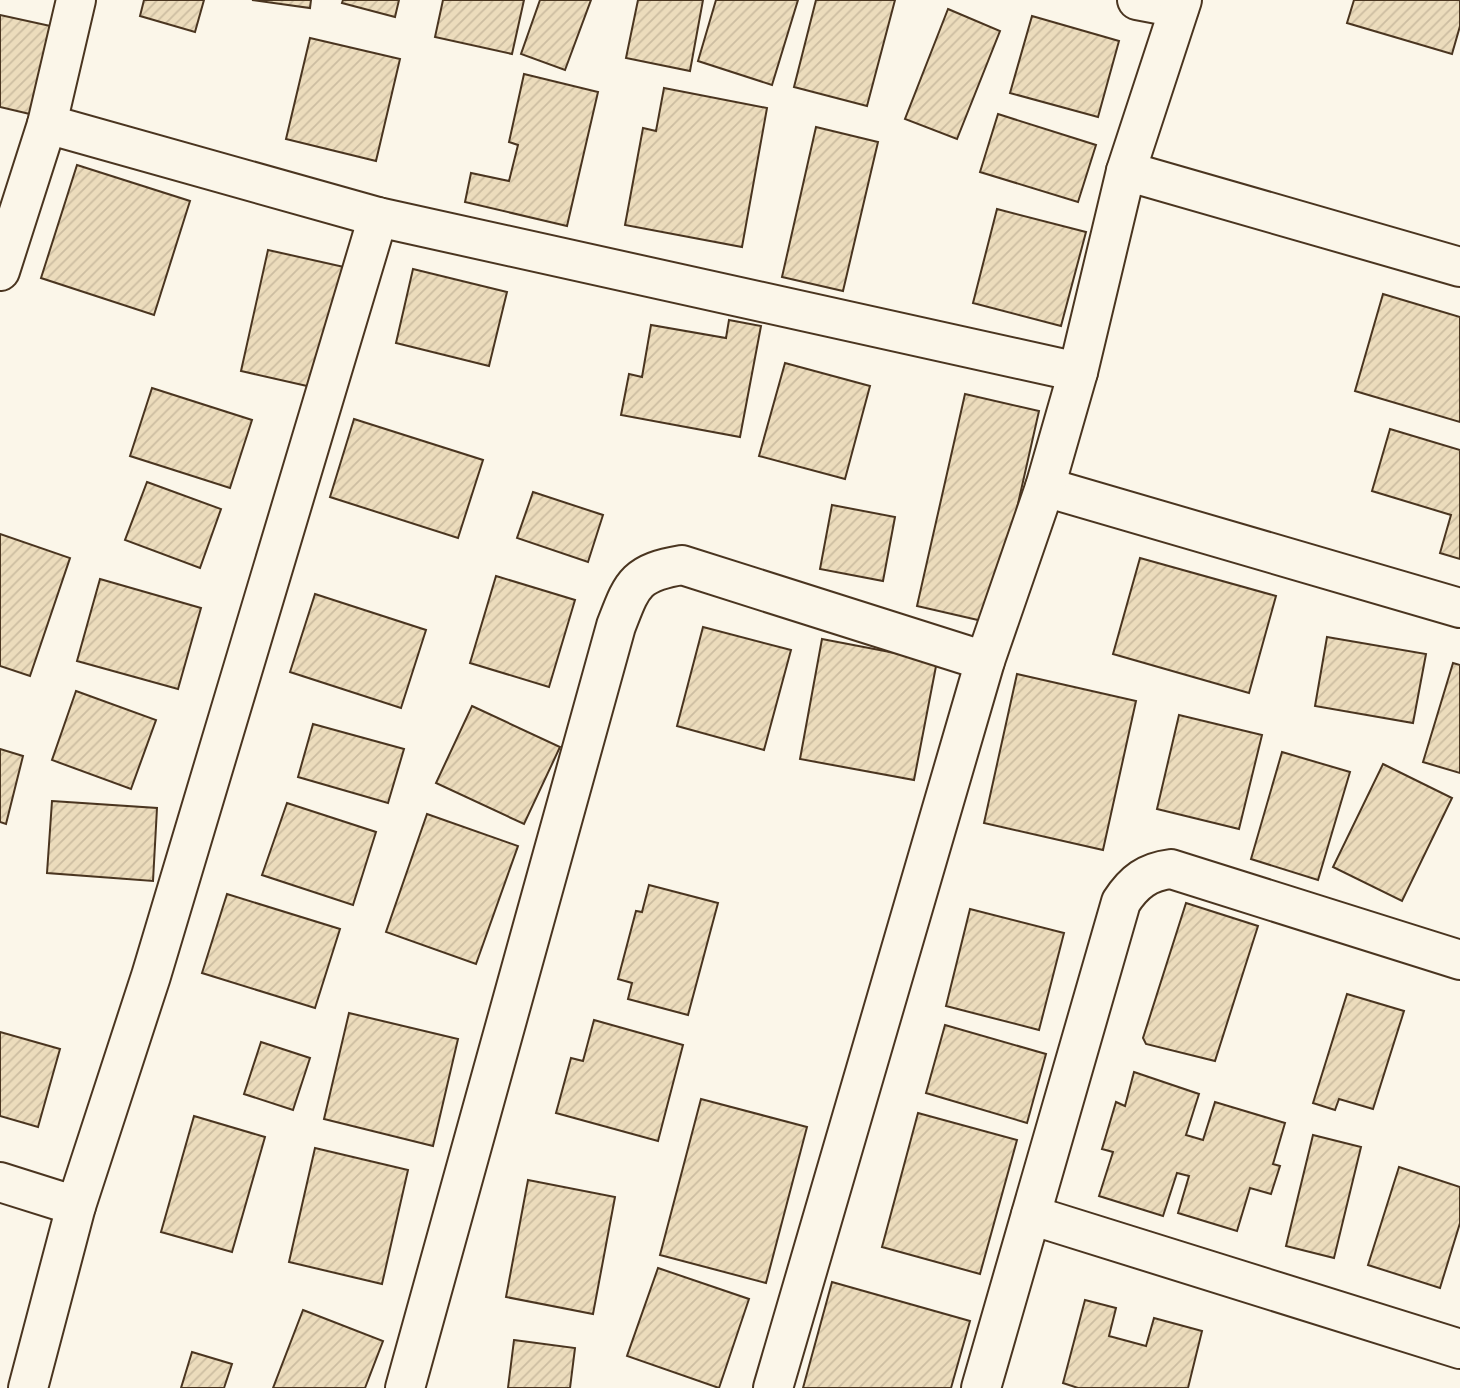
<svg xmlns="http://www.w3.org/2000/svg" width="1460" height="1388" viewBox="0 0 1460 1388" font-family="Jost,sans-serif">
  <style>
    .building { fill: url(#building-hatch); stroke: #4a3520; stroke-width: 2 }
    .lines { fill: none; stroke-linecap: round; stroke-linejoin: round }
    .street-casing { stroke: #4a3520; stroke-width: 42 }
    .street { stroke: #fbf6e9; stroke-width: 38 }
  </style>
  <defs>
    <pattern id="building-hatch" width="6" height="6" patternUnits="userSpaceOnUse" patternTransform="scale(1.75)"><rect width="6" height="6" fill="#ecdcbc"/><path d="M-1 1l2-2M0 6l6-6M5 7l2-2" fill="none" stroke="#ccbda1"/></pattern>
  </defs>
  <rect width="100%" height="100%" fill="#fbf6e9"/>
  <g class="building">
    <polygon points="144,0 204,0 195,32 140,16"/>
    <polygon points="252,0 311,0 310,8"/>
    <polygon points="343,0 399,0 395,17 342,3"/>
    <polygon points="443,0 524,0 512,54 435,37"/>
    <polygon points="540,0 591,0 565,70 521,54"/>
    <polygon points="638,0 703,0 690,71 626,58"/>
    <polygon points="716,0 798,0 772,85 698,61"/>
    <polygon points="816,0 895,0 867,106 794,87"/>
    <polygon points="1354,0 1460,0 1460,26 1452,54 1347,23"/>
    <polygon points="948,9 1000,31 957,139 905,119"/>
    <polygon points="0,15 55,27 34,115 0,107"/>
    <polygon points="1032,16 1119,41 1098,117 1010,93"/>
    <polygon points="310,38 400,59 376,161 286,139"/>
    <polygon points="524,74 598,92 567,226 465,202 471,173 509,181 518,145 509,142"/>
    <polygon points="664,88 767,108 742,247 625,225 643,128 656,131"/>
    <polygon points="998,114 1096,145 1078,202 980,172"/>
    <polygon points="816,127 878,142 843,291 782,277"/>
    <polygon points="77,165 190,201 154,315 41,278"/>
    <polygon points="997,209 1086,232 1061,326 973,303"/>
    <polygon points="268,250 344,267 316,388 241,371"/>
    <polygon points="413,269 507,292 489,366 396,343"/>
    <polygon points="1383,294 1460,317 1460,422 1355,391"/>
    <polygon points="729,320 761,326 740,437 621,415 629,374 642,377 651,325 726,338"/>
    <polygon points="785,363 870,386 845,479 759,456"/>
    <polygon points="152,388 252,420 230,488 130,456"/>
    <polygon points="965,394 1039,411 991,623 917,606"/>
    <polygon points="354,419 483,460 458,538 330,497"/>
    <polygon points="1390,429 1460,450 1460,559 1440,553 1451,515 1372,491"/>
    <polygon points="147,482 221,509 200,568 125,540"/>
    <polygon points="533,492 603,515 588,562 517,538"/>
    <polygon points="832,505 895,517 883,581 820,569"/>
    <polygon points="0,534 70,558 30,676 0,666"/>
    <polygon points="1140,558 1276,596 1249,693 1113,654"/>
    <polygon points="496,576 575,600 549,687 470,663"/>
    <polygon points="100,579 201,608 178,689 77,661"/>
    <polygon points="315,594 426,630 401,708 290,672"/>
    <polygon points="703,627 791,650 764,750 677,726"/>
    <polygon points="1327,637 1426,654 1413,723 1315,706"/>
    <polygon points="822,639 937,661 914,780 800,759"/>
    <polygon points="1453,663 1460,665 1460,773 1423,762"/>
    <polygon points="1017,674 1136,701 1103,850 984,823"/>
    <polygon points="76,691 156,720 131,789 52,760"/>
    <polygon points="472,706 560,747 524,824 436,783"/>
    <polygon points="1179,715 1262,735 1239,829 1157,809"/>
    <polygon points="313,724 404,749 388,803 298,777"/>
    <polygon points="0,749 23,756 6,824 0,822"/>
    <polygon points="1282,752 1350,772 1318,880 1251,859"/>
    <polygon points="1383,764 1452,798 1402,901 1333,867"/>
    <polygon points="52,801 157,808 153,881 47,873"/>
    <polygon points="287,803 376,832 353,905 262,875"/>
    <polygon points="427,814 518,846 476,964 386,932"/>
    <polygon points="649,885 718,903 688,1015 628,999 632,983 618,979 636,911 642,912"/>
    <polygon points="227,894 340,929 315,1008 202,973"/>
    <polygon points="1186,903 1258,926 1215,1061 1146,1044 1143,1038"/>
    <polygon points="970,909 1064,933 1039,1030 946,1006"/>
    <polygon points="1347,994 1404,1011 1373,1109 1339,1099 1335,1110 1313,1103"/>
    <polygon points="349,1013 458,1039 433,1146 324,1119"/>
    <polygon points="594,1020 683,1045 658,1141 556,1113 571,1058 583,1061"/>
    <polygon points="945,1025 1046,1054 1027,1123 926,1093"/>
    <polygon points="0,1032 60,1049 38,1127 0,1116"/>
    <polygon points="261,1042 310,1058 293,1110 244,1094"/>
    <polygon points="1134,1072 1199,1094 1186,1135 1203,1140 1215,1102 1285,1123 1273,1164 1280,1166 1271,1194 1250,1188 1237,1231 1178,1213 1189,1176 1177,1173 1163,1216 1099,1196 1113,1152 1102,1149 1116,1102 1125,1106"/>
    <polygon points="701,1099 807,1127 766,1283 660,1255"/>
    <polygon points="918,1113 1017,1140 980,1274 882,1247"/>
    <polygon points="194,1116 265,1137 232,1252 161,1232"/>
    <polygon points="1313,1135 1361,1147 1334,1258 1286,1246"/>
    <polygon points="315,1148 408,1170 382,1284 289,1262"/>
    <polygon points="1399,1167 1460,1187 1460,1223 1440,1288 1368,1265"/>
    <polygon points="528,1180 615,1197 593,1314 506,1297"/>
    <polygon points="658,1268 749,1299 719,1388 627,1356"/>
    <polygon points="832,1282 970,1321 951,1388 803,1388"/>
    <polygon points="1085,1300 1116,1308 1109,1336 1146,1346 1154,1318 1202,1331 1188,1388 1078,1388 1063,1383"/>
    <polygon points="303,1310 383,1341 365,1388 273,1388"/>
    <polygon points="514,1340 575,1348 570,1388 508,1388"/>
    <polygon points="192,1352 232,1364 224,1388 181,1388"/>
  </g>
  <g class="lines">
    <defs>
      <g id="street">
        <polyline points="1137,0 1179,8"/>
        <polyline points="47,124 378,217 1078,372"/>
        <polyline points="1126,171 1460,267"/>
        <polyline points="0,271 47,124 76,0"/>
        <polyline points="1045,487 1460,608"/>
        <polyline points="0,1182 76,1206 151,976 378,217"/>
        <polyline points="1031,1215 1460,1349"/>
        <polyline points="28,1388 76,1206"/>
        <path d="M405,1388L616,626C632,585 634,573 682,565L985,661"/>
        <polyline points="773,1388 985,661 1045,487 1078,372 1126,171 1182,0"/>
        <path d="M981,1388L1121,902C1134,882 1147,872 1171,869L1460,960"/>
      </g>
    </defs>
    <use href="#street" class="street-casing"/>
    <use href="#street" class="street"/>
  </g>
</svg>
